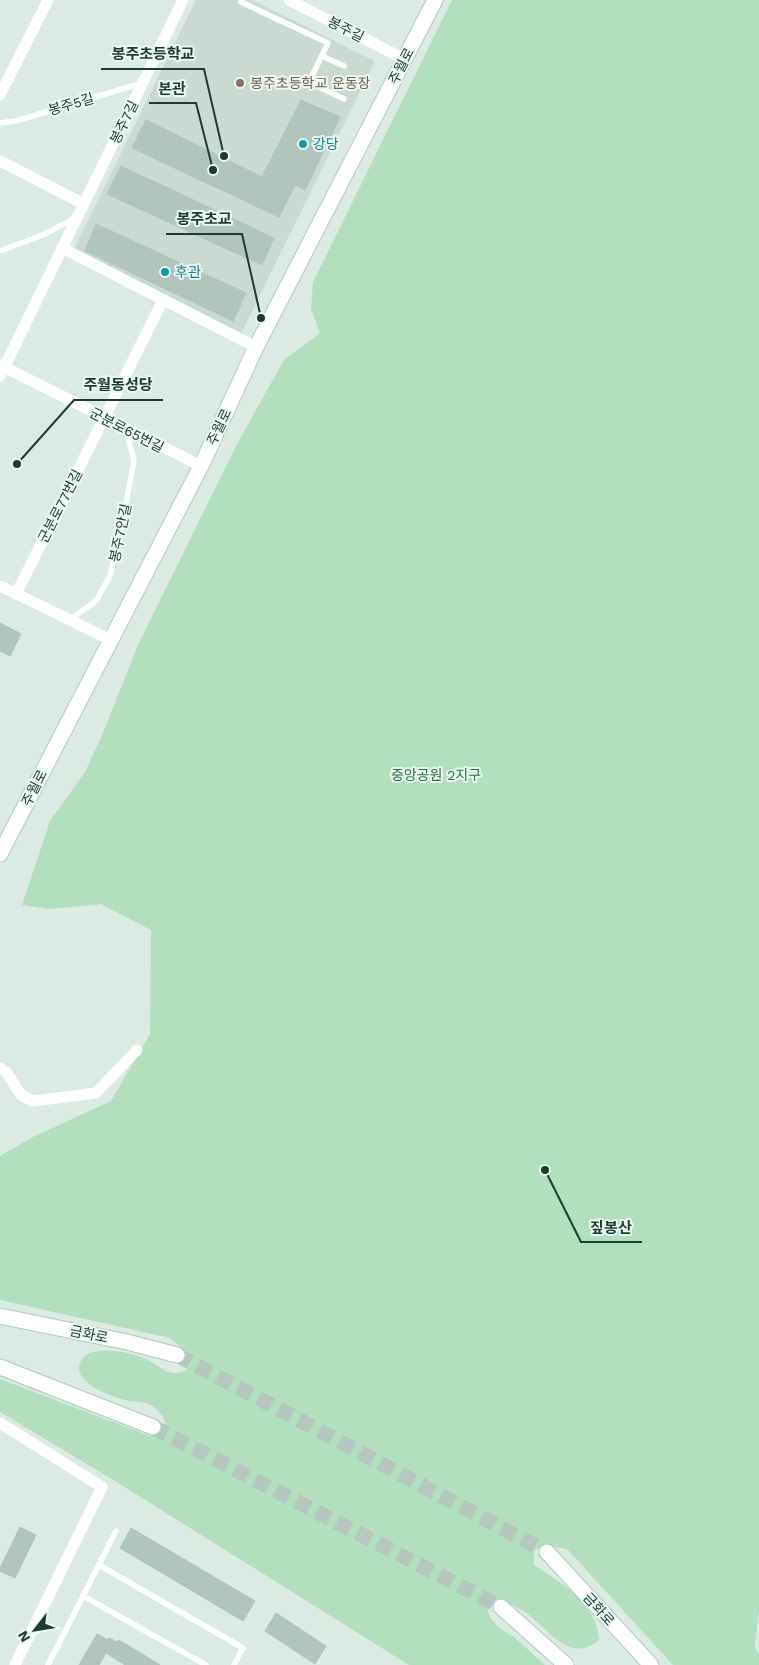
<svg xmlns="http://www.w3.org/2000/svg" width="759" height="1665" viewBox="0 0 759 1665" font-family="'Work Sans','Noto Sans KR',sans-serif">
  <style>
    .built { fill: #cadad3 }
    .green { fill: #b2dfbd }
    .building { fill: #b1c5bd; stroke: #aec4bb }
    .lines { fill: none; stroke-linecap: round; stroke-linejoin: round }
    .secondary-tunnel { stroke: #b6c7c0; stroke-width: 15; stroke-dasharray: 15 8; stroke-linecap: butt }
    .secondary-casing { stroke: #aecbc0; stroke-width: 17 }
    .lane { stroke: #fff; stroke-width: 5.5 }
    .street { stroke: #fff; stroke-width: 11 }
    .secondary { stroke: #fff; stroke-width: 15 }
    .education-dot { fill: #8d6e63; stroke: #ecf7f1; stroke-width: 2 }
    .culture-dot { fill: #0f9aa8; stroke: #ecf7f1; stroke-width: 2 }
    .labels { text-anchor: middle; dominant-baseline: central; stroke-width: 4; stroke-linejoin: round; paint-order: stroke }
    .street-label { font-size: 14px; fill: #1c3b32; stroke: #ecf7f1 }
    .education-label { font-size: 14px; fill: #785e54; stroke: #ecf7f1; text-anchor: start }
    .culture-label { font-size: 14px; fill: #0d838f; stroke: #ecf7f1; text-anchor: start }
    .park-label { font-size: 14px; fill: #237642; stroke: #ecf7f1 }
    .leader { fill: none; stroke: #1c3b32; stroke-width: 2 }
    .callout-dot { fill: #1c3b32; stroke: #ecf7f1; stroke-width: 2 }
    .callout-label { font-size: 15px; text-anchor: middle; font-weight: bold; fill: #1c3b32; stroke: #ecf7f1; stroke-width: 4; stroke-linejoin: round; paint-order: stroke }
  </style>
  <rect width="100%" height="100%" fill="#dceae4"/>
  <polygon class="built" points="196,0 252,0 375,61 241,334 73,251"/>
  <path class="green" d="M452,0H759V1607L755,1647L759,1655V1665H673L568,1550L545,1544L534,1551V1565C561,1582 598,1605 599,1640C569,1665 549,1629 525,1612C519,1608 511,1605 504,1601L491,1604L487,1611C493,1623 500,1631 513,1636L545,1665H409L115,1481L0,1412V1379L150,1436H159L165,1431C165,1424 165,1418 160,1413C158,1410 152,1405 148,1404C143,1401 135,1402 129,1401C114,1397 67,1383 82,1359C93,1343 136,1353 150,1361C157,1365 166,1373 174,1373C177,1374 182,1372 185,1371L190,1364L188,1354L170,1338L0,1300V1156L33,1137L111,1101L150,1034L151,930L101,904L49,909L22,905L50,821L85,772L103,733L138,645L236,446L284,360L320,333L311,309L313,282Z"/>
  <g class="building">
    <polygon points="301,100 340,117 305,190 295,185 279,217 132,148 146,120 262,177"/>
    <polygon points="121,166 274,238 262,265 107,194"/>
    <polygon points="96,224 246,293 233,321 85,251"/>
    <polygon points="0,623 21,634 10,656 0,651"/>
    <polygon points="20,1527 36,1535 15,1578 0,1571 0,1568"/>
    <polygon points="131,1528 255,1601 243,1621 120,1548"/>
    <polygon points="276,1613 326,1646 315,1664 265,1631"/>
    <polygon points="97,1634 108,1640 109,1638 117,1642 119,1640 160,1665 125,1665 106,1653 99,1665 79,1665"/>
  </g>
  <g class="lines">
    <g class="secondary-tunnel">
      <polyline points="177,1355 547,1552"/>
      <polyline points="153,1427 501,1607"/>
    </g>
    <defs>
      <g id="secondary">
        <polyline points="0,854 201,466 256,347 435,0"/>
        <polyline points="0,1316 127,1342 177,1355"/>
        <polyline points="0,1367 153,1427"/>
        <polyline points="547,1552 651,1665"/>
        <polyline points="501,1607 566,1665"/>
      </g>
    </defs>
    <use href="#secondary" class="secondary-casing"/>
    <g class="lane">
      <polyline points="242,0 241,2 328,43 309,82 344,99"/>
      <polyline points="322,56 344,66"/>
      <polyline points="0,123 16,121 142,83"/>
      <polyline points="0,251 43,235 75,218"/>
      <polyline points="69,620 96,601 110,576 122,524 134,461 126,429"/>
      <polyline points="99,1565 243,1648 234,1665"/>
      <polyline points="83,1596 206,1665"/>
      <polyline points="48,1665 116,1531"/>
    </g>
    <g class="street">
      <polyline points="289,0 404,59"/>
      <polyline points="0,95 48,0"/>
      <polyline points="0,161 84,204"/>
      <polyline points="62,248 256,347"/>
      <polyline points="0,365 201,466"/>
      <polyline points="0,376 183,0"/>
      <polyline points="0,586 111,640"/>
      <polyline points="16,594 163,300"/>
      <polyline points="0,1068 7,1073 21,1095 33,1101 96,1093 137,1050"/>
      <polyline points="0,1423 102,1487 15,1665"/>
    </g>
    <use href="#secondary" class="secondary"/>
  </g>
  <circle class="education-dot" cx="240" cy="83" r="5"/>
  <g class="culture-dot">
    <circle cx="303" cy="144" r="5"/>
    <circle cx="165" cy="272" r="5"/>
  </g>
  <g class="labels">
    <g class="street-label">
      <text transform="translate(346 29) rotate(27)">봉주길</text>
      <text transform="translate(401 66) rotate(-63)">주월로</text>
      <text transform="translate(71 104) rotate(-16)">봉주5길</text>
      <text transform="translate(124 122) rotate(-64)">봉주7길</text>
      <text transform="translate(219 427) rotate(-65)">주월로</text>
      <text transform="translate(127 430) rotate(27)">군분로65번길</text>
      <text transform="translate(60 506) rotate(-63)">군분로77번길</text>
      <text transform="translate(120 533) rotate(-78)">봉주7안길</text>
      <text transform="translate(34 788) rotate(-63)">주월로</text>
      <text transform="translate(89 1334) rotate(12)">금화로</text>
      <text transform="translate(599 1609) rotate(48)">금화로</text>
    </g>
    <g class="education-label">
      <text x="250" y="83">봉주초등학교 운동장</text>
    </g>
    <g class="culture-label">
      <text x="313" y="144">강당</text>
      <text x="175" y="272">후관</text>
    </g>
    <g class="park-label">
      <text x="436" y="775">중앙공원 2지구</text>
    </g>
  </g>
  <path class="leader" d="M224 156L204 69H101M213 170L196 103H149M261 318L242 234H166M17 464L74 400H163M545 1170L581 1242H642"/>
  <g class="callout-dot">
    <circle cx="224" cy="156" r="5"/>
    <circle cx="213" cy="170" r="5"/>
    <circle cx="261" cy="318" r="5"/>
    <circle cx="17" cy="464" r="5"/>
    <circle cx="545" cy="1170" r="5"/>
  </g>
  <g class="callout-label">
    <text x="153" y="59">봉주초등학교</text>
    <text x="172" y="94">본관</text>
    <text x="204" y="224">봉주초교</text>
    <text x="118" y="390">주월동성당</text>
    <text x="611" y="1233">짚봉산</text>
  </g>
  <g transform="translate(35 1630) rotate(239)" stroke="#ecf7f1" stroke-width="4" paint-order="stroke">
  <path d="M0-4L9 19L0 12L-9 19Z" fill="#1c3b32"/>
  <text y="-8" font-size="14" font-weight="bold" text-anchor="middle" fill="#1c3b32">N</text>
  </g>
</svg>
